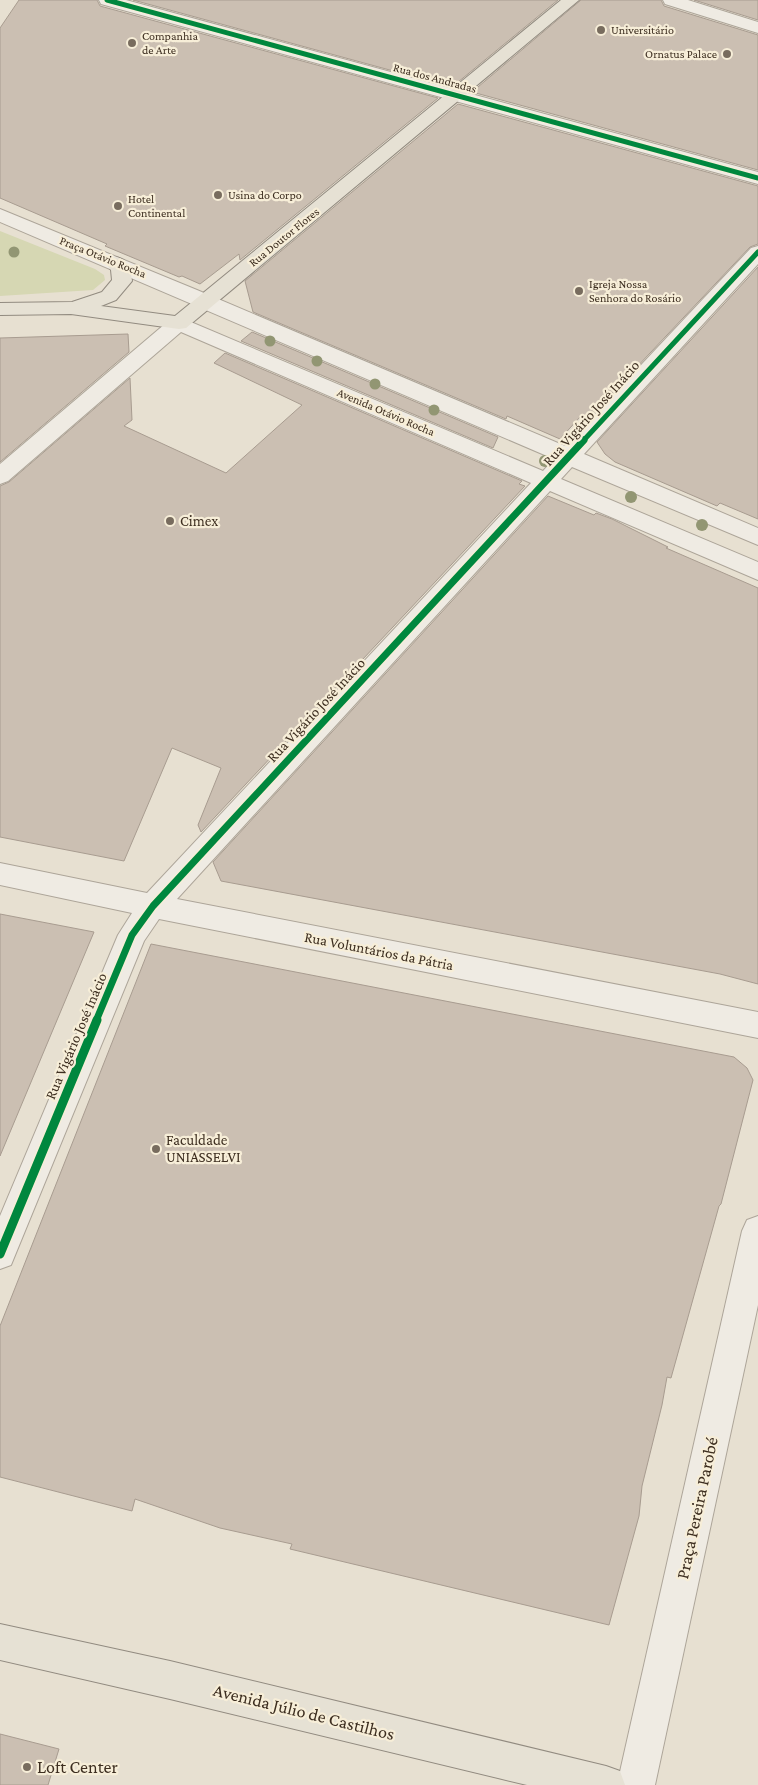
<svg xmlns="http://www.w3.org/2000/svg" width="758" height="1785" viewBox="0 0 758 1785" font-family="'Crimson Pro',serif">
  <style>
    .green { fill: #d6d7b3 }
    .building { fill: #cbbfb2; stroke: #a89c90 }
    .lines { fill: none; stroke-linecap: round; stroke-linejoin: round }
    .minor-casing { stroke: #ada599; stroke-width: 2 }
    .major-casing { stroke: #928b80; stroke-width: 2 }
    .minor { fill: #efebe3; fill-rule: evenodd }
    .major { fill: #e6e1d4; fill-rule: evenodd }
    .cycleway-far2-casing { stroke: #f7eed8; stroke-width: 7 }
    .cycleway-far1-casing { stroke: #f7eed8; stroke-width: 10 }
    .cycleway-casing { stroke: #f7eed8; stroke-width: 12 }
    .cycleway-far2 { stroke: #00873e; stroke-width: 5 }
    .cycleway-far1 { stroke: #00873e; stroke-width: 7 }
    .cycleway { stroke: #00873e; stroke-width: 9 }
    .tree { fill: #929673 }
    .poi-dot { fill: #786c5e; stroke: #f7eed8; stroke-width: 2 }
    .labels { text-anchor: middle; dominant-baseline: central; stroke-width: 4.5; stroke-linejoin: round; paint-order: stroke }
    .far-poi-label { font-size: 12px; fill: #3d2e20; stroke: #f7eed8; text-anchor: start }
    .far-street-label { font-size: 12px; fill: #3d2e20; stroke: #f7eed8 }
    .street-label { font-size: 15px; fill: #3d2e20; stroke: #f7eed8 }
    .poi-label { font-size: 15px; fill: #3d2e20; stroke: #f7eed8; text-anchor: start }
    .near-street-label { font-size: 18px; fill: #3d2e20; stroke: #f7eed8 }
    .near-poi-label { font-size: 18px; fill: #3d2e20; stroke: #f7eed8; text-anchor: start }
  </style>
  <rect width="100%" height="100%" fill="#e7e0d1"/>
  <polygon class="green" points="0,231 95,269 104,275 105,280 93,290 0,296"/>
  <g class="building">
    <polygon points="19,0 97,0 100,6 438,98 240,260 239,254 200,284 182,276 179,277 105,246 107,244 0,198 0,28"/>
    <polygon points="133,0 558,0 452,87"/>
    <polygon points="581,0 661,0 664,6 758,35 758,170 472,92"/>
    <polygon points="694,0 758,0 758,20"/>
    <polygon points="458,104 758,186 758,244 750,247 584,423 580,417 560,439 507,416 506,419 253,312 245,281"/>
    <polygon points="758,267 758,519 720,503 717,506 615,462 605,454 597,442"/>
    <polygon points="252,332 498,437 493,448 241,341"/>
    <polygon points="128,334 129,352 0,462 0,338"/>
    <polygon points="225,353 522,481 519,484 525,486 201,832 198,825 221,768 172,748 124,861 0,837 0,486 9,482 130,378 132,420 124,426 226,473 302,405 214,363"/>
    <polygon points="548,496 594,515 596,513 612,519 668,547 666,548 758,588 758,984 720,974 221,881 213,862"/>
    <polygon points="0,914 94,932 0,1156"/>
    <polygon points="151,944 734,1057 747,1068 753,1080 721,1204 719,1206 671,1378 667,1377 662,1405 642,1486 639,1516 609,1625 290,1549 292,1544 220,1528 135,1499 132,1511 0,1477 0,1326"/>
    <polygon points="0,1734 59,1749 48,1785 0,1785"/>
  </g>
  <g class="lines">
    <defs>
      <g id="minor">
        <polygon points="99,0 126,0 758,172 758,184 101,4"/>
        <polygon points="663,0 688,0 758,22 758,33 665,4"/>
        <polygon points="0,209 197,290 565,446 751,248 758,246 758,264 584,454 758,528 758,545 572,467 561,479 758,562 758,580 550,491 177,899 758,1012 758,1038 159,919 144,941 11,1265 0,1269 0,1216 118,935 132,913 0,885 0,863 147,893 531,483 181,332 8,481 0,484 0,464 172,318 179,317 543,471 554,459 0,222"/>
        <polygon points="758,1216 758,1305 655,1785 617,1785 742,1231 747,1220"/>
      </g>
      <g id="major">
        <path d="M561,0H579L186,328L179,329L71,314L0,315V303L72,302L102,292L112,280L111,270L105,262L108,258C125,254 131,266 132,281L116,300L101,306L175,316Z"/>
        <polygon points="0,1624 170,1661 606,1766 620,1771 625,1785 527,1785 170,1699 0,1660"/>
      </g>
    </defs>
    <use href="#minor" class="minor-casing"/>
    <use href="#major" class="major-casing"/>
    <use href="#minor" class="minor"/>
    <use href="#major" class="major"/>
    <defs>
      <g id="cycleway-far2">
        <polyline points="107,0 758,178"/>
        <polyline points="583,441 758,252"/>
      </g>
      <polyline id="cycleway-far1" points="96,1021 132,935 153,906 584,440"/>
      <polyline id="cycleway" points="0,1254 97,1020"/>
    </defs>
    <use href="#cycleway-far2" class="cycleway-far2-casing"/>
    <use href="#cycleway-far1" class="cycleway-far1-casing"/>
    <use href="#cycleway" class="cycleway-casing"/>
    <use href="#cycleway-far2" class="cycleway-far2"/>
    <use href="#cycleway-far1" class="cycleway-far1"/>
    <use href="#cycleway" class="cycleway"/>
  </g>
  <g class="tree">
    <circle cx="14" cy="252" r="5.5"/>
    <circle cx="270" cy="341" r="5.5"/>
    <circle cx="317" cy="361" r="5.5"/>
    <circle cx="375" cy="384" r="5.5"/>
    <circle cx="434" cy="410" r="5.5"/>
    <circle cx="545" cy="461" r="6"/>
    <circle cx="631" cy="497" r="6"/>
    <circle cx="702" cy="525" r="6"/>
  </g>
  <g class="poi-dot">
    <circle cx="601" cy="30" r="5"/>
    <circle cx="132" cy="43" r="5"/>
    <circle cx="727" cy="54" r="5"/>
    <circle cx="218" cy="195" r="5"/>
    <circle cx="118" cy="206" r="5"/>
    <circle cx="579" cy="291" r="5"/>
    <circle cx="170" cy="521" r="5"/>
    <circle cx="156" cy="1149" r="5"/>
    <circle cx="27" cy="1767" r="5"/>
  </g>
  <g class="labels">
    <g class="far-poi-label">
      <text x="611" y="30">Universitário</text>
      <text x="142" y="36">Companhia<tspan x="142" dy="14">de Arte</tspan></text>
      <text x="717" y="54" text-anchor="end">Ornatus Palace</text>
      <text x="228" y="195">Usina do Corpo</text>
      <text x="128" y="199">Hotel<tspan x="128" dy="14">Continental</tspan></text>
      <text x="589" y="284">Igreja Nossa<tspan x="589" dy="14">Senhora do Rosário</tspan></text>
    </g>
    <g class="far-street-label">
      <text transform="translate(435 78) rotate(15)">Rua dos Andradas</text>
      <text transform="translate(284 237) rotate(-39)">Rua Doutor Flores</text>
      <text transform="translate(103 257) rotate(22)">Praça Otávio Rocha</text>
      <text transform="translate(386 412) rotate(23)">Avenida Otávio Rocha</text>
    </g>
    <g class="street-label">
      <text transform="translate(591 413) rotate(-48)">Rua Vigário José Inácio</text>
      <text transform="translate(316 710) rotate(-47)">Rua Vigário José Inácio</text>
      <text transform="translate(379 951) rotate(11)">Rua Voluntários da Pátria</text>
      <text transform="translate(76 1036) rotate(-67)">Rua Vigário José Inácio</text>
    </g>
    <g class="poi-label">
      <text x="180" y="521">Cimex</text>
      <text x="166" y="1140">Faculdade<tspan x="166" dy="17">UNIASSELVI</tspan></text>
    </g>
    <g class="near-street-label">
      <text transform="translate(697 1508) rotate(-78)">Praça Pereira Parobé</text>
      <text transform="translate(304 1712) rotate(14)">Avenida Júlio de Castilhos</text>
    </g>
    <g class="near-poi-label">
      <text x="37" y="1767">Loft Center</text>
    </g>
  </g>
</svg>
